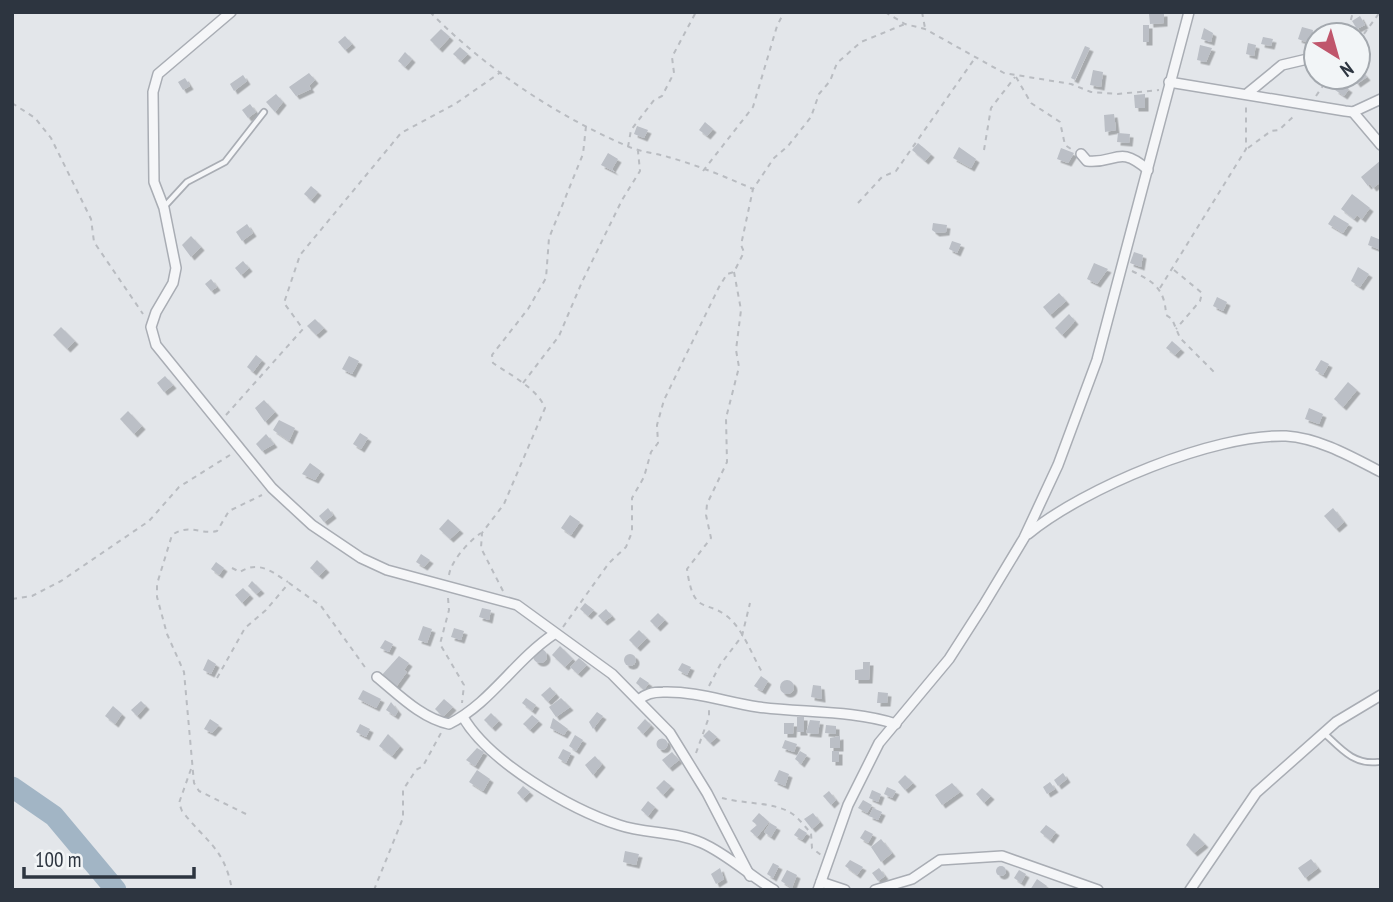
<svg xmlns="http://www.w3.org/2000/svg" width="1393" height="902" viewBox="0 0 1393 902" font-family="'PT Sans Narrow',sans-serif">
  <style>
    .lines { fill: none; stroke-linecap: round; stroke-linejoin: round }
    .river { stroke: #a2b5c5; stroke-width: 21 }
    .building { fill: #bbbfc6; filter: url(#shadow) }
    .service-casing { stroke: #a9adb4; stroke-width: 8 }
    .minor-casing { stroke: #a9adb4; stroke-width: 12 }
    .path { stroke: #b9bcc1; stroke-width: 2; stroke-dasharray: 5 5; stroke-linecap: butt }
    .service { stroke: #f5f6f8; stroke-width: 4.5 }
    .minor { stroke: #f5f6f8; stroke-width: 9 }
  </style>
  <defs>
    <filter id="shadow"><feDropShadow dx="3.5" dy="3.5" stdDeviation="0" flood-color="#0004"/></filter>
  </defs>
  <rect width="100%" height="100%" fill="#e3e6ea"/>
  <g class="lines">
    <polyline class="river" points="12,787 54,816 116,890"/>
  </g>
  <g class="building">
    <polygon points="1164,13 1164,23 1150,24 1149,14"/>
    <polygon points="1360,16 1365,25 1357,29 1352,21"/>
    <rect x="1143" y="25" width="6" height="17"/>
    <polygon points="1302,27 1313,30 1311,44 1298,39"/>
    <polygon points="1204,28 1213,33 1211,42 1201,39"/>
    <polygon points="441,29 450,37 439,49 430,40"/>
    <polygon points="345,36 352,44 345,50 338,42"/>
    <polygon points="1263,37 1273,39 1271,46 1261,44"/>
    <polygon points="1248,43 1256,45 1254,56 1246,54"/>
    <polygon points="1200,45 1212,48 1206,62 1197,60"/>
    <polygon points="1085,46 1090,48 1075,80 1071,78"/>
    <polygon points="460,47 468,54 461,61 453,54"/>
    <polygon points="405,52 412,59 405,67 398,61"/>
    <polygon points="1093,70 1103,72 1101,87 1090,85"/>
    <polygon points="1361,70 1367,77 1357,84 1352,77 1358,77"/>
    <polygon points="309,73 315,80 309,86 311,89 296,96 289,87"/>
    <polygon points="243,75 247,81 234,91 230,84"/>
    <polygon points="185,78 190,86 183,90 178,82"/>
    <polygon points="1340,83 1349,89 1344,96 1335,90"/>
    <polygon points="276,94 283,102 275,112 266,102"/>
    <polygon points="1145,94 1145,108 1135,108 1134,95"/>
    <polygon points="250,104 256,112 248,118 242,110"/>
    <polygon points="1114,114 1116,130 1105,132 1104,115"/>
    <polygon points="705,122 713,129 707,136 699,130"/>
    <polygon points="637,126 648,130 644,138 634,134"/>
    <polygon points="1118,133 1130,134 1129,143 1117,142"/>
    <polygon points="918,143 931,154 925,161 912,150"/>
    <polygon points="959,147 976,159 971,168 953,158"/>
    <polygon points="1061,148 1074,153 1068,163 1057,159"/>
    <polygon points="608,153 618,159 612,169 615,172 601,165"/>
    <polygon points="1381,160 1381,182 1373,188 1370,184 1368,186 1361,177"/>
    <polygon points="311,186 318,192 311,200 304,194"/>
    <polygon points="1352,194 1370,208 1362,219 1357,215 1354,219 1341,209"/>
    <polygon points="1334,215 1349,224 1343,233 1328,224"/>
    <polygon points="933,223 947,225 946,232 936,233 932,230"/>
    <polygon points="247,224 253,233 242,241 236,232"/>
    <polygon points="191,236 201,247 191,257 182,245"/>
    <polygon points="1371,236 1381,240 1381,250 1368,245"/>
    <polygon points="952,241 961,244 957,253 949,249"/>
    <polygon points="1134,252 1143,255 1141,267 1130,263"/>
    <polygon points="243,261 249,268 241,275 235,268"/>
    <polygon points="1094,263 1108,269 1097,284 1087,279"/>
    <polygon points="1358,267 1369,274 1360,287 1351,281"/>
    <polygon points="211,279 217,287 211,291 205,284"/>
    <polygon points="1059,293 1066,301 1050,315 1043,307"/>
    <polygon points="1217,297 1227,302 1223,311 1213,306"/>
    <polygon points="1069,314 1075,321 1062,335 1055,328"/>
    <polygon points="315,319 324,328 316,335 307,326"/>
    <polygon points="61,327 75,341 67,349 53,335"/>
    <polygon points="1172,341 1181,349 1175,355 1166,348"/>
    <polygon points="256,355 262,360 253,372 247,367"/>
    <polygon points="349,356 359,361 352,374 342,369"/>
    <polygon points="1321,360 1329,364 1323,375 1315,370"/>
    <polygon points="165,376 173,385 164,392 157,383"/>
    <polygon points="1348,382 1357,390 1343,407 1334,399"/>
    <polygon points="264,400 275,412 265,422 255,408"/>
    <polygon points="1309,408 1323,414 1319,424 1305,419"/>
    <polygon points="128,411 142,426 134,434 120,419"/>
    <polygon points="279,420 295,428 289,441 273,430"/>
    <polygon points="360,433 368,438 361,449 353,444"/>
    <polygon points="266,434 274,444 262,451 256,444"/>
    <polygon points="310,463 321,471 315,480 302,474"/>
    <polygon points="328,508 333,515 324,522 319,516"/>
    <polygon points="1333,508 1344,522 1336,529 1324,516"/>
    <polygon points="570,515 580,522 571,535 561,528"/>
    <polygon points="448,519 460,530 450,539 439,529"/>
    <polygon points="421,554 430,560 424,567 416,562"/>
    <polygon points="317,560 326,569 319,576 310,568"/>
    <polygon points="216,562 224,568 219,575 211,569"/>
    <polygon points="252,581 261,590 256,594 248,586"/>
    <polygon points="243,588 250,595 242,603 235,595"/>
    <polygon points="585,603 594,610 588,616 580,609"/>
    <polygon points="482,608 491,610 489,620 479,617"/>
    <polygon points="606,609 612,616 604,622 598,616"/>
    <polygon points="658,613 665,620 657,628 650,621"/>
    <polygon points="423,626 432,629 427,643 418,640"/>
    <polygon points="454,628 464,631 461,640 451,637"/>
    <polygon points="639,630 647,638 637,648 629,640"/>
    <polygon points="385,640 393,644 389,652 380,648"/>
    <polygon points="560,646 573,659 565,667 552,655"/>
    <circle cx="540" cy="656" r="7"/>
    <circle cx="630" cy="660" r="6"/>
    <polygon points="399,656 409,663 404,670 407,672 396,687 381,676"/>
    <polygon points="579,658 587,665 578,674 570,667"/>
    <polygon points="208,659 216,664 211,674 203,670"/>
    <polygon points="863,662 870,662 869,680 855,680 855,670 863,669"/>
    <polygon points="682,663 691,667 687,675 678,670"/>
    <polygon points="761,676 768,681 762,691 754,686"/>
    <polygon points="640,677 649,683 644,690 636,683"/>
    <circle cx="787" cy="687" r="7"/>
    <polygon points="813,685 821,686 822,699 811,697"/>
    <polygon points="550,687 556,694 548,702 541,695"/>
    <polygon points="363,690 381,699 376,708 358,699"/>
    <polygon points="878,692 888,693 887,703 877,703"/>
    <polygon points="526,698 536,705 532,711 522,703"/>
    <polygon points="561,698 570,707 556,717 549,707"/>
    <polygon points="444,699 453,707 443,717 435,709"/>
    <polygon points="141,701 146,706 137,716 131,710"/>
    <polygon points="391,702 398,711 395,716 386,710"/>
    <polygon points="113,706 122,714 115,724 105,716"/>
    <polygon points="597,712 603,716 593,729 589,722"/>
    <polygon points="491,713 499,721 492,728 484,720"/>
    <polygon points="532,715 539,721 530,730 523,724"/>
    <rect x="797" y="717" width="7" height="15"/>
    <polygon points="553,718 568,729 564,735 550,728"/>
    <polygon points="210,719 219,725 212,733 204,729"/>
    <polygon points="645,719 651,725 643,734 637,728"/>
    <polygon points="810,720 820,721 818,734 806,733"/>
    <polygon points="784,723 794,723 793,734 784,734"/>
    <polygon points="360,724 370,729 366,737 356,732"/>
    <polygon points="826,725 836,726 836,734 825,733"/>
    <polygon points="709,730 717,737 710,743 703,736"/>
    <polygon points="388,734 400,746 392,756 379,746"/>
    <polygon points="575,735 583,740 576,751 569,746"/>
    <polygon points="840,736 840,748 830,748 830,738"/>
    <circle cx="662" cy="744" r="5.5"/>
    <polygon points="785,740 797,744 794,752 782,748"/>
    <polygon points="477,748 484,752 475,766 466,760"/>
    <polygon points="563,749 571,753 566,763 558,758"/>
    <polygon points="800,751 807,755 801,764 795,759"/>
    <rect x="832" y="751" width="7" height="11"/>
    <polygon points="672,752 679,760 669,768 662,760"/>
    <polygon points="595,756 602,764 593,775 585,765"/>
    <polygon points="477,770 490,779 483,791 469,782"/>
    <polygon points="779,770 789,774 785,786 774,781"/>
    <polygon points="1063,773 1067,779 1058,786 1054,780"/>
    <polygon points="905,775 913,783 905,790 898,782"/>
    <polygon points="664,780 671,786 663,795 656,788"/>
    <polygon points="1050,782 1055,789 1047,794 1043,787"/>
    <polygon points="952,783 960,792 942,805 935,795"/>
    <polygon points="523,786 530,792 523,799 517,793"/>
    <polygon points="887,787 896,791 892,798 884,794"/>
    <polygon points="982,788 991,796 984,803 976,794"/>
    <polygon points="872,790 881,794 878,802 869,798"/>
    <polygon points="829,791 836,800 831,805 823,796"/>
    <polygon points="863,800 872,805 867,813 858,808"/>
    <polygon points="648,801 655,807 648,816 641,810"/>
    <polygon points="873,808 882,812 878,820 869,816"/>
    <polygon points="759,813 769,822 757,837 750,831 757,825 752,821"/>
    <polygon points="813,813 820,822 812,829 804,819"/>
    <polygon points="770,823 777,827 771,837 764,832"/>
    <polygon points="1046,825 1056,832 1050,840 1040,832"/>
    <polygon points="799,828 807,833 802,840 794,835"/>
    <polygon points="865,830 873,834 868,843 860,838"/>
    <polygon points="1194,833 1205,844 1194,853 1186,845"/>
    <polygon points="881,839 892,853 881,862 871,847"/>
    <polygon points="625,851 639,854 636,865 623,862"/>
    <polygon points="1311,859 1318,868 1305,878 1298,868"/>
    <polygon points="850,860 863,867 857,875 845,866"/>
    <polygon points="773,863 779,866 773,878 767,874"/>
    <circle cx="1001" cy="871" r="5"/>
    <polygon points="720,868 724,879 716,884 711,874"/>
    <polygon points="879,868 885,876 878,881 872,873"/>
    <polygon points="787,870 797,875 792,888 781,881"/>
    <polygon points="1019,870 1026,874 1021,883 1014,878"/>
    <polygon points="1037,879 1047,886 1044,890 1030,890"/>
  </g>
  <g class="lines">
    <defs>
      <g id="service">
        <polyline points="164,207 187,182 225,162 264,112"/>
        <path d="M1325,734C1341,749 1354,765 1378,762"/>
      </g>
      <g id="minor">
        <polyline points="231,12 158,74 153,92 154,182 164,208 176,268 173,283 156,312 151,327 156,345 272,488 312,525 361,558 387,570 517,605 612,674 670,733 707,793 750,876"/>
        <polyline points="1169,82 1345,111 1353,112 1381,99"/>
        <polyline points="1248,93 1282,65 1316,57"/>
        <polyline points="1353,112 1381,145"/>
        <path d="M1081,154L1087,161C1117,164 1118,144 1148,170"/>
        <path d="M1028,534C1084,488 1213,434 1286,436C1319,438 1352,457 1381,472"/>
        <path d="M377,677C398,694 421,718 449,724C491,703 514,661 554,634"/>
        <path d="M638,700C646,694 652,692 663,692C696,691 725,702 758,707C803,713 852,710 896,724"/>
        <path d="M463,717C489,762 570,809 619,825C646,834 675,831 702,843C727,854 750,876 774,890"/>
        <polyline points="821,882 845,890"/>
        <polyline points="818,890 848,805 879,743 949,659 983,606 1024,538 1058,465 1097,360 1189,12"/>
        <polyline points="875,890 912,879 940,860 1002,856 1098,890"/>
        <polyline points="1190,890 1256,793 1336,722 1381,695"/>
      </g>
    </defs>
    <use href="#service" class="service-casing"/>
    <use href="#minor" class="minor-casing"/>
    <g class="path">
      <path d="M430,12C485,68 555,115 627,146C640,152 655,153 668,157C697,165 726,177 753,189"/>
      <polyline points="885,12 905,24 925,29 1004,73 1071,84 1091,92 1118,94 1159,90"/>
      <polyline points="922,12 925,28"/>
      <polyline points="1338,35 1350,23 1353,12"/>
      <polyline points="1358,42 1380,12"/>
      <polyline points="1016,77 1031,103 1060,122 1065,145 1071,149"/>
      <polyline points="1316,96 1329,77"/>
      <polyline points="12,103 35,118 51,138 91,219 94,242 143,314"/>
      <polyline points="628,147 631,130 654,100 662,96 674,73 672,57 696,12"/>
      <polyline points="1248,148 1271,131 1279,130 1296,114"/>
      <polyline points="984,150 991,108 1015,77"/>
      <polyline points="703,171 753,107 777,26 784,12"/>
      <polyline points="858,203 882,177 896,171 975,58"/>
      <polyline points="1174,270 1202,293 1200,301 1176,329"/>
      <path d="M1132,271C1155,282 1165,290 1166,315L1172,319L1180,338L1217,375"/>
      <path d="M734,272L741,310L736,350L739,367L726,418L727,462L707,504L706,515L711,538L687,569C694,621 709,595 734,623C746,637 753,657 762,672"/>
      <polyline points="1160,288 1246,149 1246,104"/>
      <polyline points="523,383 559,336 582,282 622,200 640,171 638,151"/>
      <polyline points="226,415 303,329 284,303 300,255 401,133 455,104 501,72"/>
      <path d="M232,568L240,572C259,560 272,572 288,582"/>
      <path d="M449,575C451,561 469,541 481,533"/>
      <path d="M503,591L481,548L482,533L504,504L545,408C538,389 509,374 493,363L492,355L528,309L546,278L549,238L583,154L586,126"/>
      <polyline points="448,598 449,610 440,644 464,685 462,703"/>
      <polyline points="12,599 32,596 61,581 149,521 179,487 230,455"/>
      <polyline points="563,627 609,563 626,547 632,532 632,498 644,477 651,452 658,443 657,425 664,400 719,287 727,274 734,272 744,252 741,245 753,189 774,158 788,146 811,117 819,94 830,81 837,63 861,42 905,24"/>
      <polyline points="217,678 245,628 266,610 289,583 321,606 367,670"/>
      <polyline points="709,686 720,665 742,636 750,603"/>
      <polyline points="696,753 709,717 709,708"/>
      <path d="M191,769L179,803L182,811C205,841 225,848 232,890"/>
      <path d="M722,798C744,804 774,802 791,813C799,818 805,827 811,833L812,848L821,855"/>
      <path d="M246,814L199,791L194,783L184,672L167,634L157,597V584L172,535C189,523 200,535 217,531L229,511L262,495"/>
      <polyline points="374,890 403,818 403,790 416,770 423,766 441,733"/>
    </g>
    <use href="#service" class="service"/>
    <use href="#minor" class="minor"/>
  </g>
  <rect width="1393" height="902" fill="none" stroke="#2d3540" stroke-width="28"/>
  <g transform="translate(1337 56) rotate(143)"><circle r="33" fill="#f2f5f7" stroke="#a3a8ae" stroke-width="2"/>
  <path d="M0-5L12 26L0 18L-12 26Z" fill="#c0566c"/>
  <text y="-10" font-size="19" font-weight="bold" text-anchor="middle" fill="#2d3540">N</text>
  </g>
  <path d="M24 867v10h170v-10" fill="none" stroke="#2d3540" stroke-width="3.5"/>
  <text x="35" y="867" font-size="21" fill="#2d3540" stroke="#f2f5f7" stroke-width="5" paint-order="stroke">100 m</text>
</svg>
